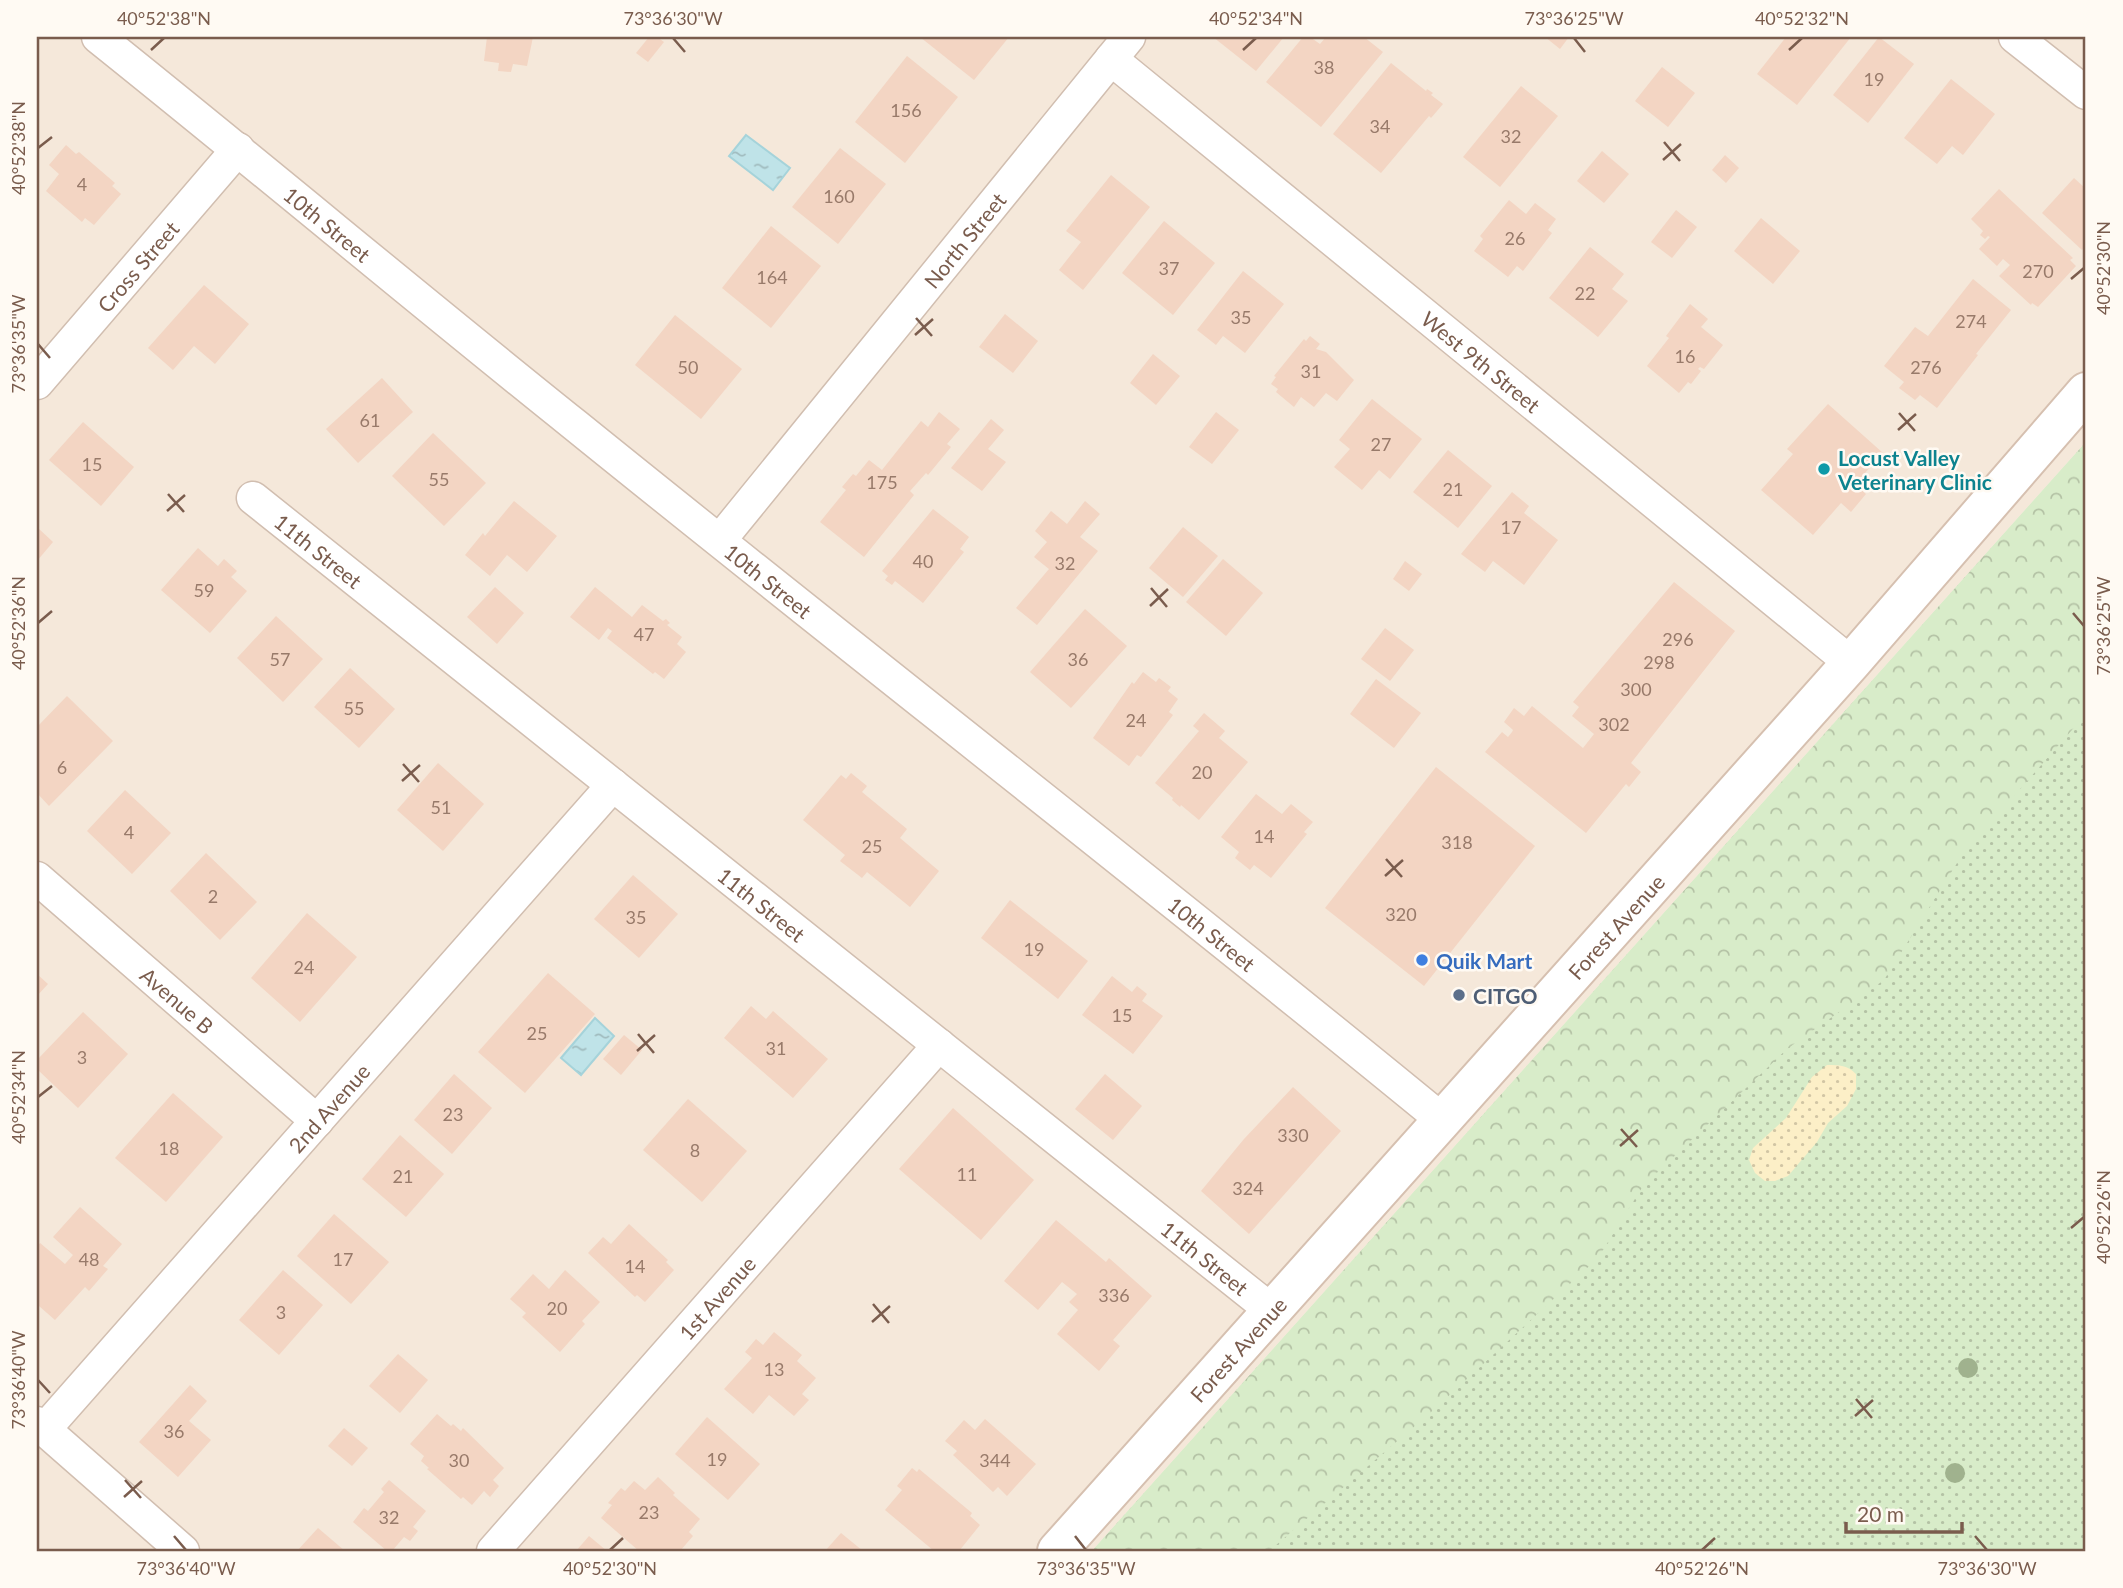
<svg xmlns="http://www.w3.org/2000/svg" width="2123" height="1588" viewBox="0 0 2123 1588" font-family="Lato,sans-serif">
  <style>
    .residential { fill: #f5e8da }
    .grass { fill: url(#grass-dots) }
    .forest { fill: url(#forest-crowns) }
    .sand { fill: url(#sand-dots) }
    .water { fill: url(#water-ripples); stroke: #a5d3da; stroke-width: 2 }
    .building { fill: #f3d5c3 }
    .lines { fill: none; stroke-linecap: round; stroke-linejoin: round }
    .street-casing { stroke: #d1beb0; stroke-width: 35 }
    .secondary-casing { stroke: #d6c0b0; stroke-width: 42 }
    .street { stroke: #fff; stroke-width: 32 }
    .secondary { stroke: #fff; stroke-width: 38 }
    .tree { fill: #a0b28e }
    .ticks { fill: none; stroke: #7a5c4d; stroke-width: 2.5 }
    .culture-dot { fill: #0f9aa8; stroke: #fffaf3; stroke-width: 2.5 }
    .shop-dot { fill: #3f7fe0; stroke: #fffaf3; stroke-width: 2.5 }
    .service-dot { fill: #5c6f8a; stroke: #fffaf3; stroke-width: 2.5 }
    .labels { text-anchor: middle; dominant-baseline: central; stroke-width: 5; stroke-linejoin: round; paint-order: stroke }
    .number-label { font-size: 18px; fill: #987a6a }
    .street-label { font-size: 21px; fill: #7a5c4d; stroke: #fffaf3 }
    .culture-label { font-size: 21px; font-weight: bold; fill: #0d838f; stroke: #fffaf3; text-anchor: start }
    .shop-label { font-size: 21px; font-weight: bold; fill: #366cbe; stroke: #fffaf3; text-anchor: start }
    .service-label { font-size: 21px; font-weight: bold; fill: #4e5e75; stroke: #fffaf3; text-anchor: start }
    .neatline { fill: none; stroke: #7a5c4d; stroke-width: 2.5 }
    .ticks-label { font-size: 18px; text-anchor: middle; fill: #7a5c4d }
  </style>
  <defs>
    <pattern id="grass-dots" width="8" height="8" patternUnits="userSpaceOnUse" patternTransform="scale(1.75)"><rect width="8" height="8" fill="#d8ecc9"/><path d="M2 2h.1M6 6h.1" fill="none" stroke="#b4c2a5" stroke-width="1.8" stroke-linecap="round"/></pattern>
    <pattern id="forest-crowns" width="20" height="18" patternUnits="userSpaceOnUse" patternTransform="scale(1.75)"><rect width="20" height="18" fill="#d8ecc9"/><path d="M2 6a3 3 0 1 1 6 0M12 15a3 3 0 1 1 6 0" fill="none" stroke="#b4c2a5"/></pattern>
    <pattern id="sand-dots" width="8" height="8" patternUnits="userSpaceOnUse" patternTransform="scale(1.75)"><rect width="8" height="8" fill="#fcefc7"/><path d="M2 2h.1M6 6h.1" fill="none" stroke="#d1c5a4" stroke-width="1.8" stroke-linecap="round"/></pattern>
    <pattern id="water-ripples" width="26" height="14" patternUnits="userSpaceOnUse" patternTransform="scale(1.75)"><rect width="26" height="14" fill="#bfe3e8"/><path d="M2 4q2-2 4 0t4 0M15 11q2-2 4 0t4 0" fill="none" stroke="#a0bbbe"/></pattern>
  </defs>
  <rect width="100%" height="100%" fill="#fdf6ec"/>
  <polygon class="residential" points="37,37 2086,37 2086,442 1092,1551 37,1551"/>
  <polygon class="grass" points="2086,442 2086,1551 1092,1551"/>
  <polygon class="forest" points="2086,442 2086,714 1962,855 1884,980 1787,1049 1643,1186 1598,1258 1430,1413 1269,1551 1092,1551"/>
  <path class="sand" d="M1827,1065C1840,1065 1847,1065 1856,1074V1089L1847,1106L1828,1123L1817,1142L1788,1176L1775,1181H1765L1755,1173L1749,1160L1753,1148L1786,1118L1812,1077Z"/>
  <g class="water">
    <polygon points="746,135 790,168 773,190 729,156"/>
    <polygon points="595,1018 614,1036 581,1075 561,1058"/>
  </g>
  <g class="building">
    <polygon points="487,37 533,37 527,66 513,64 511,72 498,71 499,63 484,61"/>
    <polygon points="649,37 657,37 664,42 648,62 636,53"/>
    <polygon points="920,37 1009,37 974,80"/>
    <polygon points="1213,37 1284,37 1256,71"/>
    <polygon points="1303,37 1310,37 1320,44 1326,37 1364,37 1383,52 1321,127 1266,82"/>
    <polygon points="1545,37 1569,37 1560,49"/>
    <polygon points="1786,37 1851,37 1797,105 1757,74"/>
    <polygon points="1879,37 1914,64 1868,123 1833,95"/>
    <polygon points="907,56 958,97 905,163 855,122"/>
    <polygon points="1391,63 1426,91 1427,89 1433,93 1431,95 1443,104 1431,118 1429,116 1381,173 1333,134"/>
    <polygon points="1662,67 1695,93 1668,127 1635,101"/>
    <polygon points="1951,79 1995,114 1963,155 1952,146 1937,164 1904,138"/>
    <polygon points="1521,86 1558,116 1500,187 1463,157"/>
    <polygon points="66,145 76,154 79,152 115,183 112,186 121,194 94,225 85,218 82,222 46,191 59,174 49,165"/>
    <polygon points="840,148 886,184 838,244 792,207"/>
    <polygon points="1602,151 1629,174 1604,203 1577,181"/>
    <polygon points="1725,155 1739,168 1726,183 1712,170"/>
    <polygon points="1111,175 1150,207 1083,290 1059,270 1081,242 1066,231"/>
    <polygon points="2074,178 2086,189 2086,245 2082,250 2042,213"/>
    <polygon points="1999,189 2073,258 2070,260 2076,266 2038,307 2032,303 2031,305 1999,276 2010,265 2003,259 1997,266 1979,249 1990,237 1988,236 1985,239 1980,235 1983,231 1971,219"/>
    <polygon points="1509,200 1526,214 1535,203 1556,219 1548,230 1552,233 1523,271 1517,266 1508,277 1474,251 1483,239 1480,236"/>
    <polygon points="1676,210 1697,227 1672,258 1651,242"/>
    <polygon points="1761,218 1800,251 1773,284 1734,251"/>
    <polygon points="1164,221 1215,263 1173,315 1122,273"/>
    <polygon points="771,226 821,266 771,328 722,288"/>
    <polygon points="1590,247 1624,274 1612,289 1628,301 1598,337 1549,298"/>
    <polygon points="1243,271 1284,304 1245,353 1223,336 1216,345 1197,330"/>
    <polygon points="1973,279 2011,310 1976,354 1978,355 1937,408 1920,395 1915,400 1899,388 1904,382 1884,366 1915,327 1928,336"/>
    <polygon points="204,285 249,324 215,364 194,346 173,370 148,348"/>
    <polygon points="1690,304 1708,319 1701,327 1723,345 1704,369 1700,367 1698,369 1701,371 1691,384 1688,382 1679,393 1647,366 1669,338 1666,336"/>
    <polygon points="1005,314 1038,341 1013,373 979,347"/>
    <polygon points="675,315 742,369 701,419 635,365"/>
    <polygon points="1310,336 1320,344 1316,349 1326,352 1354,380 1337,401 1326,393 1314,407 1301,397 1294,407 1276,392 1278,389 1271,384 1276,377 1274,376 1304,339 1306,341"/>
    <polygon points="1153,354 1180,376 1156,405 1130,383"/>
    <polygon points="382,378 413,412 358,463 326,429"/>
    <polygon points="1372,399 1422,439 1390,479 1379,470 1362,490 1334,467 1350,449 1339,440"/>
    <polygon points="1828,404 1883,453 1855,484 1866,494 1851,512 1841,503 1813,535 1761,490 1793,454 1787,449"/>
    <polygon points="939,412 960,429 947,444 951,447 928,475 926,473 910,491 914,495 864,557 820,522 846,490 842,487 853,474 856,476 869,460 882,470 921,421 928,427"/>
    <polygon points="1216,412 1239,430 1212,464 1189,447"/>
    <polygon points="991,419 1004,430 988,449 1006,462 982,491 951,468"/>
    <polygon points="83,422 134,467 101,506 49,460"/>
    <polygon points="433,433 486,483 444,526 392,476"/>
    <polygon points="1448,450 1492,486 1458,528 1413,492"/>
    <polygon points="1512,492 1529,506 1524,513 1558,540 1524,585 1493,561 1485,572 1461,554"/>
    <polygon points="514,501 557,536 527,572 507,555 490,576 465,555 483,533 485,536"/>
    <polygon points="1085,501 1100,514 1080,537 1098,551 1037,625 1016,608 1049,569 1034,557 1047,542 1035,531 1051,511 1067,524"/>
    <polygon points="933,509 969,537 960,549 964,552 923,603 895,581 892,585 885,580 888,576 882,571"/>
    <polygon points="37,527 53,542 37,561"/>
    <polygon points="1183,527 1218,556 1183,597 1149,568"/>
    <polygon points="198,548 218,566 224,559 237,571 231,577 247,591 210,633 161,590"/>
    <polygon points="1223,559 1263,593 1226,636 1186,602"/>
    <polygon points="1405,561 1422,574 1409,591 1393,579"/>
    <polygon points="1674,582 1735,631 1631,763 1641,772 1629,787 1626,784 1586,833 1485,752 1502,732 1508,737 1512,732 1513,730 1504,722 1514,708 1524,716 1532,706 1583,748 1594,734 1572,716 1579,707 1573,702"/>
    <polygon points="495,587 524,613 497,644 467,617"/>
    <polygon points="595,587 632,617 642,605 663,621 666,619 670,623 667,625 682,637 677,644 686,652 664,679 655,672 653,674 607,638 612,631 608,628 599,640 570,617"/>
    <polygon points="1085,609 1127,646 1071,708 1030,672"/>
    <polygon points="276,616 323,659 283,702 237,658"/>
    <polygon points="1385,628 1414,650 1390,681 1361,659"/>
    <polygon points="350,668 395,709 359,748 314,707"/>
    <polygon points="1143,672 1156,682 1159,678 1171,687 1168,691 1178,699 1169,712 1173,715 1141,757 1137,755 1129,766 1093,738 1132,682 1134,684"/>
    <polygon points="1376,679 1421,713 1394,748 1350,714"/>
    <polygon points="67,696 113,741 49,806 37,793 37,727"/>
    <polygon points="1204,713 1225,731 1219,738 1248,762 1199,820 1181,805 1180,807 1172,800 1173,798 1155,783 1199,731 1193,726"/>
    <polygon points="438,763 484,804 443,851 397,810"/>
    <polygon points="1436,767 1535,846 1424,986 1325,908"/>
    <polygon points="851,773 867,786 862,792 907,829 900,838 939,871 910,907 867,872 862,878 840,861 845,855 803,820 841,775 846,779"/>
    <polygon points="125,790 171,833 132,874 87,831"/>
    <polygon points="1256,794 1282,814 1291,804 1313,822 1304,832 1307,834 1271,878 1254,865 1250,870 1235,858 1239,852 1221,837"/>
    <polygon points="206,853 257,902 220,940 170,891"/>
    <polygon points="633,875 678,914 639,958 594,919"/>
    <polygon points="1010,900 1088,961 1058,999 981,938"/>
    <polygon points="307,913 357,957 300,1022 251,978"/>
    <polygon points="548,973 595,1014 525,1093 478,1052"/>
    <polygon points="37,974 48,984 37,996"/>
    <polygon points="1112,976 1132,992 1137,986 1147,994 1142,1001 1163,1016 1133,1054 1082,1015"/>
    <polygon points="751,1006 766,1019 773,1011 828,1059 793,1098 724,1038"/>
    <polygon points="83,1012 128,1054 78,1108 37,1069 37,1060"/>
    <polygon points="624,1035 642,1050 621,1075 603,1059"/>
    <polygon points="454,1074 492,1108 452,1154 414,1120"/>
    <polygon points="1105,1074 1142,1106 1113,1140 1075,1109"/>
    <polygon points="1293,1087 1341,1131 1249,1234 1201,1191 1244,1139"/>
    <polygon points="173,1093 223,1137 166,1202 115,1158"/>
    <polygon points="688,1099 747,1151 702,1202 643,1150"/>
    <polygon points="953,1108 1034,1180 981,1240 899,1169"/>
    <polygon points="400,1135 444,1174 406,1217 362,1179"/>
    <polygon points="80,1207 122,1244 103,1266 108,1269 89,1291 85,1287 55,1320 39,1306 37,1309 37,1247 40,1243 65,1264 73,1255 53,1237"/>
    <polygon points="334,1214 389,1262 351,1304 297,1256"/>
    <polygon points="1056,1220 1106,1262 1109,1258 1152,1296 1113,1340 1120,1346 1099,1371 1057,1334 1078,1310 1069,1302 1077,1294 1062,1282 1038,1310 1004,1281"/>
    <polygon points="629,1224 668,1260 666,1262 674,1270 645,1302 637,1295 635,1297 588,1253 603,1237 611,1244"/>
    <polygon points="283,1270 323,1305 279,1355 239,1320"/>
    <polygon points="565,1270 600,1302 582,1321 585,1324 560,1352 522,1317 526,1313 510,1299 533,1274 549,1289"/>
    <polygon points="774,1332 802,1355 797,1361 816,1378 802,1394 809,1400 794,1416 769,1395 753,1414 724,1389 752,1358 745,1352 756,1339 763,1345"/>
    <polygon points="398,1354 428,1380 400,1413 369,1386"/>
    <polygon points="190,1385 207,1401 189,1421 211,1440 178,1477 139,1442"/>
    <polygon points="437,1414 451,1426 453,1424 461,1431 463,1428 504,1468 493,1480 499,1486 490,1497 484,1491 472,1505 463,1497 461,1499 427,1469 429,1468 421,1461 424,1456 410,1444"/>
    <polygon points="707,1417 760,1464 728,1500 675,1454"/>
    <polygon points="985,1419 1036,1464 1007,1496 998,1487 993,1492 953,1455 957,1451 945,1441 964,1420 975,1430"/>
    <polygon points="344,1428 368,1448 352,1466 328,1446"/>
    <polygon points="912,1468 917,1472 919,1469 972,1513 970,1516 980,1525 959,1551 934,1551 885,1510 902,1490 897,1486"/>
    <polygon points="658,1477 675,1493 673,1495 700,1519 689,1532 693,1536 680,1551 639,1551 601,1518 612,1505 608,1503 621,1488 625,1491 634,1481 645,1490"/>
    <polygon points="389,1480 426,1511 413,1527 418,1531 410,1541 404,1537 392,1551 387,1551 353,1522 364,1508 368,1511 384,1492 381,1489"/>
    <polygon points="318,1528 345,1551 297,1551"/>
    <polygon points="841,1533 863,1551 825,1551"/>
    <polygon points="589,1536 607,1551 576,1551"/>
  </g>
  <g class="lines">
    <defs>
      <g id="street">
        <path id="s1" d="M98,37C258,165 415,297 575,425C863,658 1155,884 1441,1119"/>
        <polyline points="2015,37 2086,93"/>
        <path id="s2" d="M1111,59L1851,663"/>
        <path id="s3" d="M37,383L238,149"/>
        <path id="s4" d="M253,498L1271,1310"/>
        <path id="s5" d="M720,540L1129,37"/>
        <path id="s6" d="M37,878L317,1121"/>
        <polyline points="37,1423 183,1551"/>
        <path id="s7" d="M44,1430L613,785"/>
        <path id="s8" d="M493,1551L939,1045"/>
      </g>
      <g id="secondary">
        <path id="s9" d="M1057,1551L1851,663L2086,392"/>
      </g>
    </defs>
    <use href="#street" class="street-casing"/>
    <use href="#secondary" class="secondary-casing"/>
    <use href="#street" class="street"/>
    <use href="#secondary" class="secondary"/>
  </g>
  <g class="tree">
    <circle cx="1968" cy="1368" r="10"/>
    <circle cx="1955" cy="1473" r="10"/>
  </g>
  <path class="ticks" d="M673,38L685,52M1574,38L1585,52M151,50L164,38M1243,50L1256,38M1789,50L1802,38M1664,142L1680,161M38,148L52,137M1663,160L1681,144M2071,279L2084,268M916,318L932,336M915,335L933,319M38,344L50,358M1899,413L1915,431M1898,430L1916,414M168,494L184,512M167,511L185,495M1151,588L1167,607M1150,606L1168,589M2073,613L2084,626M38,623L52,611M403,764L419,782M402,781L420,765M1386,859L1402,877M1385,876L1403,860M638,1034L654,1053M637,1051L655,1035M38,1097L52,1086M1621,1129L1637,1147M1620,1146L1638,1130M2071,1228L2084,1217M873,1304L889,1323M872,1322L890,1306M38,1380L50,1393M1856,1399L1872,1418M1855,1416L1873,1400M125,1480L141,1498M124,1497L142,1481M174,1536L186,1550M1075,1536L1086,1550M1975,1536L1987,1550M610,1550L623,1538M1702,1550L1715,1538"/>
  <circle class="culture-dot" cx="1824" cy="469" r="7"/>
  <circle class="shop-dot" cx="1422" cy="960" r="7"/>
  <circle class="service-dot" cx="1459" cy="995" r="7"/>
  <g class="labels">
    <g class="number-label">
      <text x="1324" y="67">38</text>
      <text x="1874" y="79">19</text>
      <text x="906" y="110">156</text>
      <text x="1380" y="126">34</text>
      <text x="1511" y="136">32</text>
      <text x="82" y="184">4</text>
      <text x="839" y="196">160</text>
      <text x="1515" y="238">26</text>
      <text x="1169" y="268">37</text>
      <text x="2038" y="271">270</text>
      <text x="772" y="277">164</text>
      <text x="1585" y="293">22</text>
      <text x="1241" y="317">35</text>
      <text x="1971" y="321">274</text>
      <text x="1685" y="356">16</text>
      <text x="688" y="367">50</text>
      <text x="1926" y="367">276</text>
      <text x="1311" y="371">31</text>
      <text x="370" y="420">61</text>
      <text x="1381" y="444">27</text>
      <text x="92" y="464">15</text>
      <text x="439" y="479">55</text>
      <text x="882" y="482">175</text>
      <text x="1453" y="489">21</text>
      <text x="1511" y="527">17</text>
      <text x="923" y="561">40</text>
      <text x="1065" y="563">32</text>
      <text x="204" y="590">59</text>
      <text x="644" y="634">47</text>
      <text x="1678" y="639">296</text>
      <text x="280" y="659">57</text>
      <text x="1078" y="659">36</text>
      <text x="1659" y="662">298</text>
      <text x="1636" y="689">300</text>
      <text x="354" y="708">55</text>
      <text x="1136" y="720">24</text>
      <text x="1614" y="724">302</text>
      <text x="62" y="767">6</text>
      <text x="1202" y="772">20</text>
      <text x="441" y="807">51</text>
      <text x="129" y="832">4</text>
      <text x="1264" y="836">14</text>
      <text x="1457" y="842">318</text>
      <text x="872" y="846">25</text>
      <text x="213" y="896">2</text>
      <text x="1401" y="914">320</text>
      <text x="636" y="917">35</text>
      <text x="1034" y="949">19</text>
      <text x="304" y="967">24</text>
      <text x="1122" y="1015">15</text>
      <text x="537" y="1033">25</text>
      <text x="776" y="1048">31</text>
      <text x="82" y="1057">3</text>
      <text x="453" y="1114">23</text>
      <text x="1293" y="1135">330</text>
      <text x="169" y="1148">18</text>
      <text x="695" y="1150">8</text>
      <text x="967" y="1174">11</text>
      <text x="403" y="1176">21</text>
      <text x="1248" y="1188">324</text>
      <text x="89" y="1259">48</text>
      <text x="343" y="1259">17</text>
      <text x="635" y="1266">14</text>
      <text x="1114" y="1295">336</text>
      <text x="557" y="1308">20</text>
      <text x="281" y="1312">3</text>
      <text x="774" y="1369">13</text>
      <text x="174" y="1431">36</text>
      <text x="717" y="1459">19</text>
      <text x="459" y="1460">30</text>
      <text x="995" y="1460">344</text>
      <text x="649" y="1512">23</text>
      <text x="389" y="1517">32</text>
    </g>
    <g class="street-label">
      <text stroke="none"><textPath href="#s1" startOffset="296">10th Street</textPath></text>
      <text stroke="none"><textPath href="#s5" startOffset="387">North Street</textPath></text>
      <text stroke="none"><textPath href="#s3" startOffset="154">Cross Street</textPath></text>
      <text stroke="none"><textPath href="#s2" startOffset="478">West 9th Street</textPath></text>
      <text stroke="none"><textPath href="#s4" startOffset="84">11th Street</textPath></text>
      <text stroke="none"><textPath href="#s1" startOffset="863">10th Street</textPath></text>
      <text stroke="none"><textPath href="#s4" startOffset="651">11th Street</textPath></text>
      <text stroke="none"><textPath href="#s9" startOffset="838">Forest Avenue</textPath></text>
      <text stroke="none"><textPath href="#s1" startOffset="1430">10th Street</textPath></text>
      <text stroke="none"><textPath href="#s6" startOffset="186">Avenue B</textPath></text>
      <text stroke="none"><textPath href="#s7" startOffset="430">2nd Avenue</textPath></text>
      <text stroke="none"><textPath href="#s4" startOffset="1218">11th Street</textPath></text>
      <text stroke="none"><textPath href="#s8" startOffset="338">1st Avenue</textPath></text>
      <text stroke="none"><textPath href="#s9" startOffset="271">Forest Avenue</textPath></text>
    </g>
    <g class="culture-label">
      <text x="1838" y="457">Locust Valley<tspan x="1838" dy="24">Veterinary Clinic</tspan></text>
    </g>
    <g class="shop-label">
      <text x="1436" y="960">Quik Mart</text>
    </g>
    <g class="service-label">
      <text x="1473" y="995">CITGO</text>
    </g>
  </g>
  <rect width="2123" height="1588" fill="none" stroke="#fffaf3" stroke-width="77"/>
  <path d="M1846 1522v10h116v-10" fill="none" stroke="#7a5c4d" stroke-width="3.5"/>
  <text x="1857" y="1522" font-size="21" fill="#7a5c4d" stroke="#fffaf3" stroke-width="5" paint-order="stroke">20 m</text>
  <rect x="38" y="38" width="2046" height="1512" class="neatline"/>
  <g class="ticks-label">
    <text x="164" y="25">40°52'38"N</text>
    <text x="673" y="25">73°36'30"W</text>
    <text x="1256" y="25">40°52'34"N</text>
    <text x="1574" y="25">73°36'25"W</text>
    <text x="1802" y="25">40°52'32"N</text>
    <text transform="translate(19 148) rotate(-90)" y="6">40°52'38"N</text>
    <text transform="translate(2104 268) rotate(-90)" y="6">40°52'30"N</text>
    <text transform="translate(19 344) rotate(-90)" y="6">73°36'35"W</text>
    <text transform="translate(19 623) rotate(-90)" y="6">40°52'36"N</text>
    <text transform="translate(2104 626) rotate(-90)" y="6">73°36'25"W</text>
    <text transform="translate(19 1097) rotate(-90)" y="6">40°52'34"N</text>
    <text transform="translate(2104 1217) rotate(-90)" y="6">40°52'26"N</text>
    <text transform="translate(19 1380) rotate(-90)" y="6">73°36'40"W</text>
    <text x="186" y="1575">73°36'40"W</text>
    <text x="610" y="1575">40°52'30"N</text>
    <text x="1086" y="1575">73°36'35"W</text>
    <text x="1702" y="1575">40°52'26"N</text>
    <text x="1987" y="1575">73°36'30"W</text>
  </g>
</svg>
